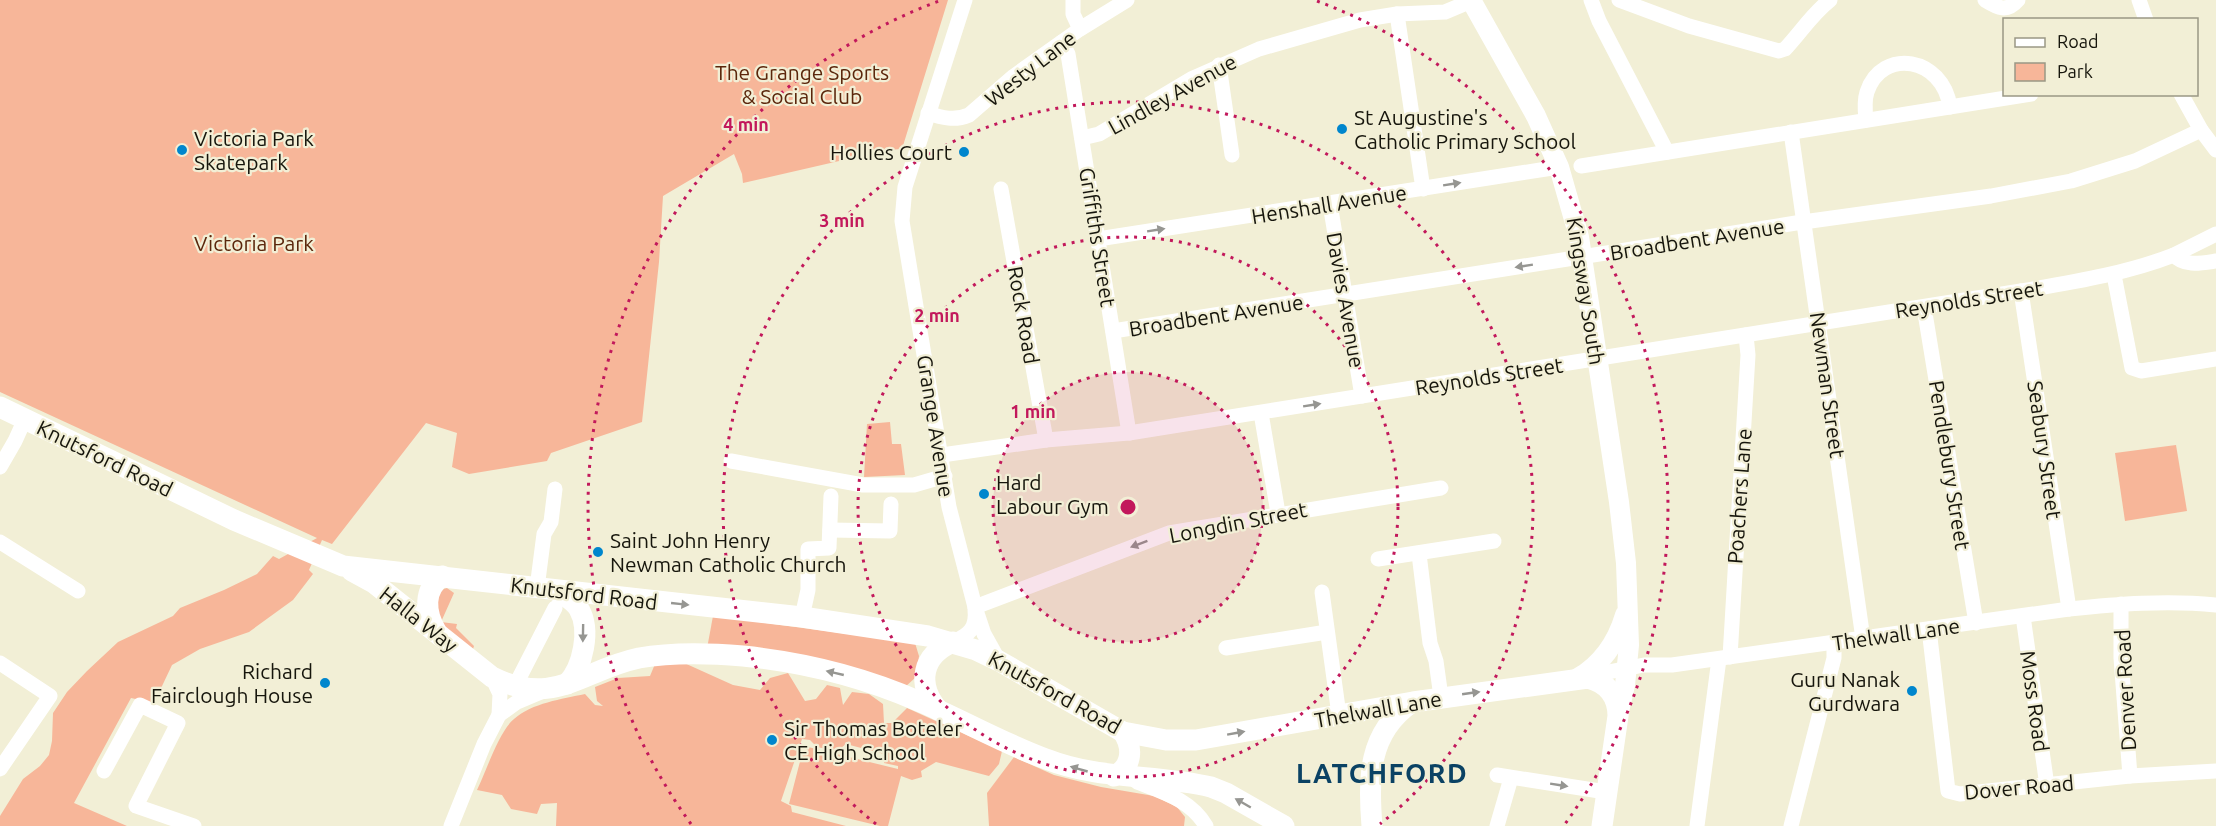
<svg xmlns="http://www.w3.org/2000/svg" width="2216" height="826" viewBox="0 0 2216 826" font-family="Ubuntu,sans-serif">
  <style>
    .green { fill: #f7b699 }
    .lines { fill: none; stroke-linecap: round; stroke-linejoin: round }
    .minor { stroke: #fff; stroke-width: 15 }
    .major { stroke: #fff; stroke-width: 20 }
    .highway { stroke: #fff; stroke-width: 21 }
    .oneway { fill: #969692 }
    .ring { fill: none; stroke: #c2185b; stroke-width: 3; stroke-dasharray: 3 6 }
    .poi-dot { fill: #0086cd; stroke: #f2efd6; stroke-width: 2 }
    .labels { text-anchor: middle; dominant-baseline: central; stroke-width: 4.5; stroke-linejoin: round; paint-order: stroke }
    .street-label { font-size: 21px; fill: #16150c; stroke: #f2efd6 }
    .park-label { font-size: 21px; fill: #5b260b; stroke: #f2efd6 }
    .poi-label { font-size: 21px; fill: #16150c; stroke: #f2efd6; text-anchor: start }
    .district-label { font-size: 27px; font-weight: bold; letter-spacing: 1.5px; fill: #0b4264; stroke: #f2efd6 }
    .centre { fill: #c2185b; stroke: #f2efd6; stroke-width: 3 }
    .ring-label { font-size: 18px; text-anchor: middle; font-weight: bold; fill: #c2185b; stroke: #f2efd6; stroke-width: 4.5; stroke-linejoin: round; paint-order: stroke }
  </style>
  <rect width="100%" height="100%" fill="#f2efd6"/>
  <g class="green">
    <polygon points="0,0 948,0 902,149 887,150 743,183 742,174 734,154 663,196 659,262 642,422 551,453 547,461 469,474 452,467 457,433 426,423 332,544 322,540 309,570 313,574 293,600 249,632 200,649 172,665 154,703 131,698 74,803 127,826 0,826 0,816 23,779 40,766 49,755 52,741 53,713 67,692 87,671 118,642 173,616 180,608 224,590 257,574 273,556 279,559 317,538 0,392"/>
    <polygon points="890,422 892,444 901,444 905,475 864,477 867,424"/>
    <polygon points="2176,445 2187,511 2125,521 2115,453"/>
    <path d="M447,588L454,593L441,622L457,624L456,628L474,646L473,649C455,642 428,623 434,601C436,593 440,590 447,588Z"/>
    <polygon points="713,616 915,643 919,656 916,677 904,688 706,654"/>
    <path d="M682,662L733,685L760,690L770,678L788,673L805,701L816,699L827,685L840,688L843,705L852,692L869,694L883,704L884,723H892L907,708L1002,751L999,764L989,776L936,762L921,771L922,777L912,780L901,776L888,826H880L789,804L804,746L898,769V766L884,763V754L846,744L837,751L817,747L810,740L802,739L781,801L791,806L792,812L846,826H556L557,803L541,804L537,814L511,809L502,795L477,790C486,772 499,731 514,719C532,703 562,699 585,694L595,705L603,706L597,701L595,687L618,678L650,676L655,664Z"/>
    <polygon points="1014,757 1054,775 1101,787 1154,796 1177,807 1185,817 1184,826 989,826 987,793"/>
  </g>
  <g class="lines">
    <g class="minor">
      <polyline points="965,0 905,187 902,221 949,507 975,607 984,634 999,661"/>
      <polyline points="1073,0 1073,14 1080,29"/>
      <polyline points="1591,0 1599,21 1667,152"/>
      <path d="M1619,0L1689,26L1779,51L1785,49C1801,32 1812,14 1830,0"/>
      <path d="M1985,0C1998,8 2007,13 2018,0"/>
      <polyline points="2139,0 2146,20"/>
      <polyline points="1397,14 1423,189"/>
      <polyline points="1062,42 1068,54 1129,433"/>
      <polyline points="1219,65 1232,155"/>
      <polyline points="2181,94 2201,130 2216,150"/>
      <path d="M928,113C942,118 955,121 969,115L1014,76L1080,29L1127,0"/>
      <path d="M1866,120C1865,111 1864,101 1867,92C1882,47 1943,57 1950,107"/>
      <polyline points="1791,132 1863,639"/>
      <polyline points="1082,138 1099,134 1193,78 1259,49 1360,20 1397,14 1445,12 1471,1"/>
      <polyline points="1581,166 2031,94"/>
      <polyline points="1001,189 1046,440"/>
      <polyline points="1330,204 1362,396"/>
      <polyline points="1098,239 1559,167"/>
      <polyline points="2174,255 2216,234"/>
      <polyline points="2114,275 2132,368 2141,371 2216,359"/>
      <polyline points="2021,291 2069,609"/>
      <polyline points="1924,307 1976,623"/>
      <polyline points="1113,331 1796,223 1991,196 2071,181 2135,161 2201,130"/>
      <polyline points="1261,413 1278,513"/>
      <path d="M942,455L1046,440L1129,433L2021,291C2073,282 2125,274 2174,255C2184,267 2202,263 2216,261"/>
      <polyline points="731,461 863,485 914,485 945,476"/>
      <polyline points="0,467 15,441 25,419"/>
      <polyline points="830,530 890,531 891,504"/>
      <polyline points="0,542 78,591"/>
      <polyline points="1419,554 1430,643 1436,661 1441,697"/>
      <polyline points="1378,559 1494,541"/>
      <polyline points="537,588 544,534 551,522 555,489"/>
      <polyline points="1322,592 1339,715"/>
      <polyline points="2121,604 2121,658 2130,776"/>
      <polyline points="975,607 1169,533 1441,488"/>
      <polyline points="2023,616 2047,786"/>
      <polyline points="802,617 808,590 808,549 829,548 831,496"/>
      <polyline points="1929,629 1948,791 1960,794 2130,776 2216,771"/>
      <path d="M953,642C969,635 977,628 975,610"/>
      <polyline points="1226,648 1327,632"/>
      <polyline points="1730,657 1748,355 1746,335"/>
      <polyline points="0,663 50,696 0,769"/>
      <polyline points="492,677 500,694 499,715"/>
      <path d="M1583,677L1644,665H1672L2069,609C2117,604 2167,600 2216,605"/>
      <polyline points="515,686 555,608"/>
      <polyline points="104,771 140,705 178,723 136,806 194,826"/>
      <polyline points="1497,775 1606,792"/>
      <path d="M1137,782C1163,792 1191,800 1206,826"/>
      <polyline points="451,826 484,744 499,715 517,702 543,691"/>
      <polyline points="1497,826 1511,778"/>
      <polyline points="1697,826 1719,659"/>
      <polyline points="1791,826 1834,658 1834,643"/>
    </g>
    <g class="major">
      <polyline points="1471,0 1536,116 1559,167 1579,237 1619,502 1626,563 1629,645 1625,685 1618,716"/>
      <path d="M1578,678C1602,664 1617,642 1625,615"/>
    </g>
    <g class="highway">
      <path d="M0,407L234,520L343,566L802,617L928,636L976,650L999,661L1123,732L1166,740H1196L1413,702L1588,678C1608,683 1618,696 1618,716L1602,826"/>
      <path d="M352,571L374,583L492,677C554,708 582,670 639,658C672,652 709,653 743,656C802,662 863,677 918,701C961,719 1002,743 1046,759C1099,780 1156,774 1211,787L1226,793L1284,826"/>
      <path d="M557,591C565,596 574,600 579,609C591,630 583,667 567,684"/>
      <path d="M436,631C425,612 423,590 442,576"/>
      <path d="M938,710C916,684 922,655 953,642"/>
      <path d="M1114,776C1133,767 1133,747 1123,732"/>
      <path d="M1372,826C1368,778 1368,733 1411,703"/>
    </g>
  </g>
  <defs><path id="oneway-solid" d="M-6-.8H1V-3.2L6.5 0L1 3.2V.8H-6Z" transform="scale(1.5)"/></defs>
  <g class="oneway">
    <use href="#oneway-solid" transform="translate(1452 184) rotate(-9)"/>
    <use href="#oneway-solid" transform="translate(1156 230) rotate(-9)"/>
    <use href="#oneway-solid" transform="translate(1524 266) rotate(171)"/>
    <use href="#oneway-solid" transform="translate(1312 405) rotate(-9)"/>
    <use href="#oneway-solid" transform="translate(1139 544) rotate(159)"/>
    <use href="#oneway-solid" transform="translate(680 604) rotate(6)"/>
    <use href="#oneway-solid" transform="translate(583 633) rotate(91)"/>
    <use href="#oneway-solid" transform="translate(835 673) rotate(-167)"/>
    <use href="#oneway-solid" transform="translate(1471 693) rotate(-8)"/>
    <use href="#oneway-solid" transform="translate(1236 733) rotate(-10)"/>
    <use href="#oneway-solid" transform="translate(1079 769) rotate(-164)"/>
    <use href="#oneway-solid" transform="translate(1559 785) rotate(9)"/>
    <use href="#oneway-solid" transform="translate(1243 803) rotate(-150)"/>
  </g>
  <circle cx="1128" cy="507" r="135" fill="#c2185b" fill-opacity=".12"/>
  <g class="ring">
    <circle cx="1128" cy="507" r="135"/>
    <circle cx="1128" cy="507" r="270"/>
    <path d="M876 824A405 405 0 1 1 1380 824"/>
    <path d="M691 824A540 540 0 0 1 939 1M1317 1A540 540 0 0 1 1565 824"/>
  </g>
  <g class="poi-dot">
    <circle cx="1342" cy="129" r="6"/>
    <circle cx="182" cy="150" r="6"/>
    <circle cx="964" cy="152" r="6"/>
    <circle cx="984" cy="494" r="6"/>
    <circle cx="598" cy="552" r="6"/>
    <circle cx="325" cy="683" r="6"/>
    <circle cx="1912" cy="691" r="6"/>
    <circle cx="772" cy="740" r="6"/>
  </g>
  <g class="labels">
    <g class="street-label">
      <text transform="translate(1030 68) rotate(-38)">Westy Lane</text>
      <text transform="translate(1172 94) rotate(-29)">Lindley Avenue</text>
      <text transform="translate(1329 204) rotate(-9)">Henshall Avenue</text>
      <text transform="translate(1098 237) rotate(81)">Griffiths Street</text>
      <text transform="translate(1697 239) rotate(-9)">Broadbent Avenue</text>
      <text transform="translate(1586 291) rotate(81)">Kingsway South</text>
      <text transform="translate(1969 299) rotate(-9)">Reynolds Street</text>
      <text transform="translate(1346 300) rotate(80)">Davies Avenue</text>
      <text transform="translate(1024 315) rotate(80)">Rock Road</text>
      <text transform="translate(1216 315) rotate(-9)">Broadbent Avenue</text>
      <text transform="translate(1489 376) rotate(-9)">Reynolds Street</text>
      <text transform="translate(1828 385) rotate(82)">Newman Street</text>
      <text transform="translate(936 426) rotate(81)">Grange Avenue</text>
      <text transform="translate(2045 450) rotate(82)">Seabury Street</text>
      <text transform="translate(105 458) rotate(26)">Knutsford Road</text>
      <text transform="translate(1950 465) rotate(81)">Pendlebury Street</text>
      <text transform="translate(1739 496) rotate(-86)">Poachers Lane</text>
      <text transform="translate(1238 522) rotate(-11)">Longdin Street</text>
      <text transform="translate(584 593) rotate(7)">Knutsford Road</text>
      <text transform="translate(419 619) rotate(38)">Halla Way</text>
      <text transform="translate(1896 634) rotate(-8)">Thelwall Lane</text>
      <text transform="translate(2125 690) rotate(-93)">Denver Road</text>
      <text transform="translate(1055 692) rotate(29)">Knutsford Road</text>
      <text transform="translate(2035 701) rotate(82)">Moss Road</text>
      <text transform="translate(1378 709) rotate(-10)">Thelwall Lane</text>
      <text transform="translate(2019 787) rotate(-5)">Dover Road</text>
    </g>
    <g class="park-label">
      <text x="802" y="72">The Grange Sports<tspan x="802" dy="24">&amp; Social Club</tspan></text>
      <text x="254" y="243">Victoria Park</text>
    </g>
    <g class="poi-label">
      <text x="1354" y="117">St Augustine's<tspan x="1354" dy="24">Catholic Primary School</tspan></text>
      <text x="194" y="138">Victoria Park<tspan x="194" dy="24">Skatepark</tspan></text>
      <text x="952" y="152" text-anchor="end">Hollies Court</text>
      <text x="996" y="482">Hard<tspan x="996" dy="24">Labour Gym</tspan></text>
      <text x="610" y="540">Saint John Henry<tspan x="610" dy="24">Newman Catholic Church</tspan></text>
      <text x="313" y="671" text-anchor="end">Richard<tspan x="313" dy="24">Fairclough House</tspan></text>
      <text x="1900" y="679" text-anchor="end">Guru Nanak<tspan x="1900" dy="24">Gurdwara</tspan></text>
      <text x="784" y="728">Sir Thomas Boteler<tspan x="784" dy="24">CE High School</tspan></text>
    </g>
    <g class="district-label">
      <text x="1382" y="773">LATCHFORD</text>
    </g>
  </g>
  <circle cx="1128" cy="507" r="9" class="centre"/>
  <g class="ring-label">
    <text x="746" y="131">4 min</text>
    <text x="842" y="227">3 min</text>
    <text x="937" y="322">2 min</text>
    <text x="1033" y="418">1 min</text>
  </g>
  <rect x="2003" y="18" width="195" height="78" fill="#f2efd6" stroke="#9a9885" stroke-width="1.5"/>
  <rect x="2015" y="38" width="30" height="9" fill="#ffffff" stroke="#9a9885" stroke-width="1.5"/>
  <text x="2057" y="48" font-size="18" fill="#16150c">Road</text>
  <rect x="2015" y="63" width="30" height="18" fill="#f7b699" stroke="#9a9885" stroke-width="1.5"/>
  <text x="2057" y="78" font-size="18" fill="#16150c">Park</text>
</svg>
